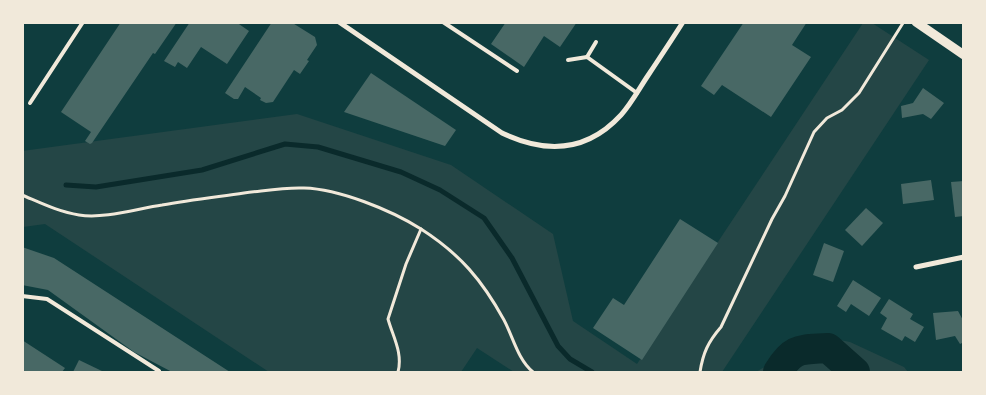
<svg xmlns="http://www.w3.org/2000/svg" width="986" height="395" viewBox="0 0 986 395" font-family="'IBM Plex Serif',serif">
  <style>
    .green { fill: #244646 }
    .lines { fill: none; stroke-linecap: round; stroke-linejoin: round }
    .stream { stroke: #0a2a2b; stroke-width: 5 }
    .river { stroke: #0a2a2b; stroke-width: 30 }
    .building { fill: #486865 }
    .path { stroke: #f1e9da; stroke-width: 3 }
    .service { stroke: #f1e9da; stroke-width: 4 }
    .minor { stroke: #f1e9da; stroke-width: 5 }
    .tertiary { stroke: #f1e9da; stroke-width: 9 }
  </style>
  <rect width="100%" height="100%" fill="#0f3d3e"/>
  <g class="green">
    <polygon points="863,23 872,23 929,60 722,372 514,372 477,348 461,372 269,372 45,224 23,227 22,151 297,114 451,165 553,234 573,321 637,364"/>
    <polygon points="825,337 850,342 904,367 908,372 756,372 781,357 803,338 807,340"/>
  </g>
  <g class="lines">
    <polyline class="stream" points="66,185 96,187 202,170 285,144 318,147 401,172 440,190 484,218 512,258 558,346 570,359 592,372"/>
    <path class="river" d="M778,372C793,347 800,350 828,348L855,372"/>
  </g>
  <g class="building">
    <polygon points="121,22 177,22 155,54 153,53 92,143 90,144 85,141 91,132 61,112"/>
    <polygon points="190,22 236,22 249,31 227,64 201,47 187,68 178,62 175,67 164,61"/>
    <polygon points="272,22 291,22 315,37 317,45 307,60 309,61 300,74 294,70 273,102 266,103 260,100 261,98 245,87 238,99 234,99 225,93"/>
    <polygon points="506,22 577,22 560,47 544,36 524,67 491,44"/>
    <polygon points="744,22 807,22 792,45 811,57 771,117 722,85 714,95 701,86"/>
    <polygon points="371,73 456,130 445,146 344,112"/>
    <polygon points="923,88 944,103 931,119 923,114 902,118 901,106 913,103"/>
    <polygon points="931,180 934,200 903,204 901,184"/>
    <polygon points="964,181 964,216 955,217 951,182"/>
    <polygon points="866,208 883,223 862,246 845,230"/>
    <polygon points="680,219 718,243 642,360 593,328 613,298 624,305"/>
    <polygon points="824,243 844,251 833,282 813,275"/>
    <polygon points="22,247 54,258 230,372 172,372 134,352 48,290 22,285"/>
    <polygon points="853,280 881,298 869,316 851,304 846,312 837,306"/>
    <polygon points="889,299 913,314 910,319 924,327 915,342 905,336 902,341 881,329 887,318 880,313"/>
    <polygon points="958,311 964,322 964,342 960,344 955,336 936,340 933,313"/>
    <polygon points="22,340 65,368 62,372 27,372 22,370"/>
    <polygon points="79,360 104,372 73,372"/>
  </g>
  <g class="lines">
    <g class="path">
      <path d="M22,195C41,203 59,212 79,215C104,219 136,209 162,205C189,200 216,197 244,193C264,191 284,187 304,188C339,189 391,210 421,229C460,254 482,280 504,320C513,337 518,360 533,372"/>
      <path d="M398,372C403,353 393,337 388,319L406,264L421,229"/>
      <path d="M700,372C703,353 708,342 721,327L772,219L785,196L814,132L827,118L842,110L859,93L903,23"/>
    </g>
    <g class="service">
      <polyline points="443,22 517,71"/>
      <polyline points="587,57 596,42"/>
      <polyline points="568,60 587,57 637,93"/>
      <polyline points="30,103 83,22"/>
      <polyline points="22,296 47,299 159,371"/>
    </g>
    <g class="minor">
      <path d="M339,22L502,133C546,154 587,152 621,115C631,104 639,89 647,77C659,59 671,41 683,22"/>
      <polyline points="916,267 964,257"/>
    </g>
    <polyline class="tertiary" points="916,22 964,55"/>
  </g>
  <rect width="986" height="395" fill="none" stroke="#f1e9da" stroke-width="48"/>
</svg>
